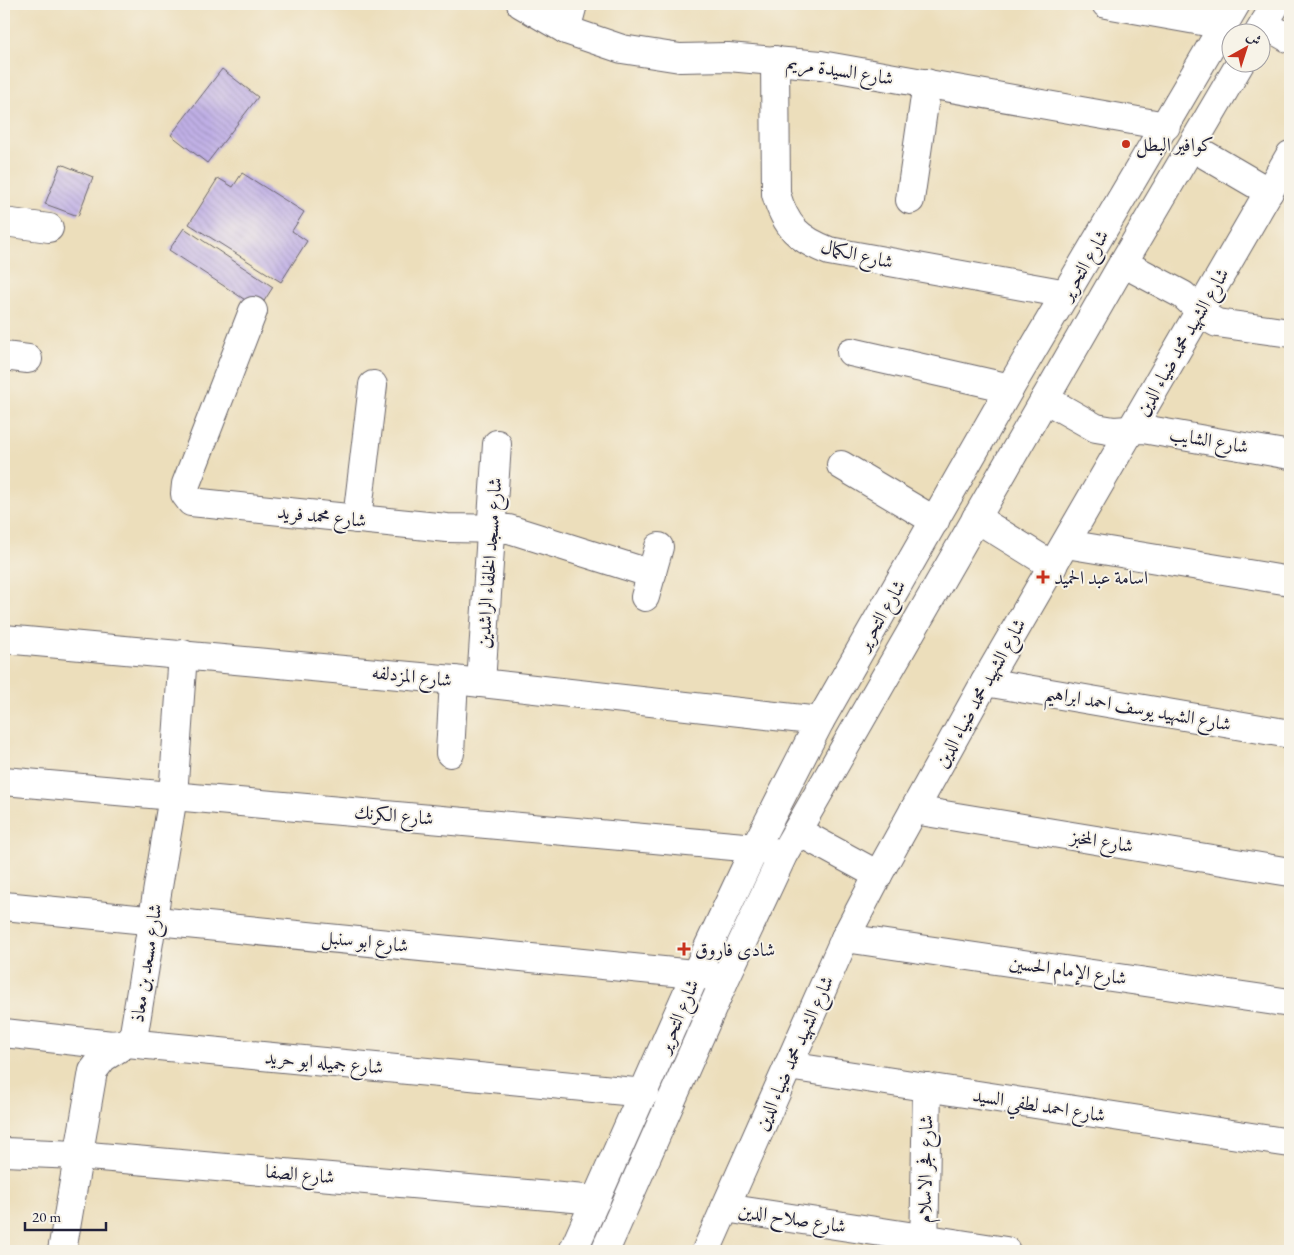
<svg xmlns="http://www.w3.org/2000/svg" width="1294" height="1255" viewBox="0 0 1294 1255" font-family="'EB Garamond',Amiri,serif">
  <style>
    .building { fill: url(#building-back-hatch) }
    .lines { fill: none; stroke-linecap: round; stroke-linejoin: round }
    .minor-casing { stroke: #696468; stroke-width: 30 }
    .minor { stroke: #fff; stroke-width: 28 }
    .poi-dot { fill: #c8321e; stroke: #f7f3e8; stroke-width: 2 }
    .labels { text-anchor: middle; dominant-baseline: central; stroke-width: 4; stroke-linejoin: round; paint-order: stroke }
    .street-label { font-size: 19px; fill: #22223b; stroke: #f7f3e8 }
    .poi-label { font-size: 19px; fill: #22223b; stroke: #f7f3e8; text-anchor: start }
  </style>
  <defs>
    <pattern id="building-back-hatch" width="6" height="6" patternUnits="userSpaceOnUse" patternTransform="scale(1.25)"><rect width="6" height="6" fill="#bfafe5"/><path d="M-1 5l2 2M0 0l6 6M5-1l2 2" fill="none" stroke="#a496c5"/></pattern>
  </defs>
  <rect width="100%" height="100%" fill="#f7f3e8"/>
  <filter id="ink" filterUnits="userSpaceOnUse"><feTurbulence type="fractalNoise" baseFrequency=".02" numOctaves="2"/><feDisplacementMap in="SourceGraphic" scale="10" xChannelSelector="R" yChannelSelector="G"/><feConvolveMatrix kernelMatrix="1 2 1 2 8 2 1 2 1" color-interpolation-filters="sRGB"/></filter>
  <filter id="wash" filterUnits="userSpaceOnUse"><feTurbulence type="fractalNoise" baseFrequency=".0096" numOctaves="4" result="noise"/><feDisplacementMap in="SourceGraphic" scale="20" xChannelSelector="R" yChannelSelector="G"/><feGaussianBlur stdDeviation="1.12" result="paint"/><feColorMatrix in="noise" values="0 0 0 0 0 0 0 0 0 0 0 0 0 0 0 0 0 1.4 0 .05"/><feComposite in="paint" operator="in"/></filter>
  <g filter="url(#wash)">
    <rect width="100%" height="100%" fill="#ecdebb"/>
    <g id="blocks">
      <g class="building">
        <polygon points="222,69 258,97 207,163 171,135"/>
        <polygon points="61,164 93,177 78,216 45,204"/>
        <polygon points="242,173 304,212 292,231 307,241 281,282 189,224 218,178 233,187"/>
        <polygon points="184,228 273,287 259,309 169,250"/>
      </g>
    </g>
  </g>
  <g filter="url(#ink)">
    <use href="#blocks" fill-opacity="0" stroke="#696468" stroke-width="1"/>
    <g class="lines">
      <defs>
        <g id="minor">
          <polyline points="521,4 566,30 622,49 680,58 728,57 821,65 1166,126"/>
          <polyline points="1106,4 1224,25"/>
          <polyline points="1264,24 1290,39"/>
          <polyline points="566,30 573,4"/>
          <polyline points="1259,32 1276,4"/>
          <path d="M775,60L776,194C786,227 798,239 829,251L1067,294"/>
          <polyline points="1192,147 1269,192"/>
          <polyline points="910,200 927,83"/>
          <polyline points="4,222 49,228"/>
          <polyline points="1123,263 1183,295 1208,318 1217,323 1290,333"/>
          <polyline points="253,311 186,484 185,494 191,502 447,528 509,529 652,574"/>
          <polyline points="851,352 1010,388"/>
          <polyline points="4,356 28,359"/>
          <polyline points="1045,399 1096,428 1114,431 1143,429 1290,455"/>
          <polyline points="841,465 935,521"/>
          <polyline points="976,518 1053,566"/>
          <polyline points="357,519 373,385"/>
          <polyline points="1066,544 1290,581"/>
          <polyline points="645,597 659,547"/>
          <polyline points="4,639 454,680 820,721"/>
          <polyline points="985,682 1290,734"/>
          <polyline points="481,683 497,444"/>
          <polyline points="450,753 454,680"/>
          <polyline points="4,781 755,848 772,852"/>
          <polyline points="914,810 1290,872"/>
          <polyline points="797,831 878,875"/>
          <polyline points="4,906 714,976"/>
          <polyline points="845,938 1290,1003"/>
          <polyline points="4,1033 112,1045 127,1043 645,1093"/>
          <polyline points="788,1066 1290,1143"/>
          <polyline points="4,1152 77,1155 596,1200"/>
          <polyline points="725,1208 1006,1251"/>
          <polyline points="62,1251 93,1071 103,1058 127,1043 134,1033 173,796 183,654"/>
          <polyline points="573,1251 696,973 755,848 820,721 1010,388 1236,4"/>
          <polyline points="605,1251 726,977 783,855 1123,263 1241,62"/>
          <polyline points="706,1251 845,938 878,875 985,682 1290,155"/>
          <polyline points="924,1251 927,1087"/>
        </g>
      </defs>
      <use href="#minor" class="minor-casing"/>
      <use href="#minor" class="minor"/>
    </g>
  </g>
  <g class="poi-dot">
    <circle cx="1126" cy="144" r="5"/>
    <path d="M1040.5 569.5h5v5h5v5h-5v5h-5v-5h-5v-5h5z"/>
    <path d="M681.5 941.5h5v5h5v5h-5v5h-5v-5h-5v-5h5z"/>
  </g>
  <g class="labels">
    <g class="street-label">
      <text transform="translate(840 70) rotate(9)">شارع السيدة مريم</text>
      <text transform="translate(857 254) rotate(13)">شارع الكمال</text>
      <text transform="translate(1084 265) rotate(-60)">شارع التحرير</text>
      <text transform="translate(1182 342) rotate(-60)">شارع الشهيد محمد ضياء الدين</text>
      <text transform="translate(1209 440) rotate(10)">شارع الشايب</text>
      <text transform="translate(322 516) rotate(6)">شارع محمد فريد</text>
      <text transform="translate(489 563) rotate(-86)">شارع مسجد الخلفاء الراشدين</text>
      <text transform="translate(881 615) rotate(-60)">شارع التحرير</text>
      <text transform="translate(412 676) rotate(6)">شارع المزدلفه</text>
      <text transform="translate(980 693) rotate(-61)">شارع الشهيد محمد ضياء الدين</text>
      <text transform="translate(1138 708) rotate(10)">شارع الشهيد يوسف احمد ابراهيم</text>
      <text transform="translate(394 815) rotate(5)">شارع الكرنك</text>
      <text transform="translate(1102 841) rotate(9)">شارع المخبز</text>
      <text transform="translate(365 941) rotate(6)">شارع ابو سنبل</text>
      <text transform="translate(146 963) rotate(-81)">شارع مسعد بن معاذ</text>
      <text transform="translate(1068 970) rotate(8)">شارع الإمام الحسين</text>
      <text transform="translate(678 1016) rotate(-67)">شارع التحرير</text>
      <text transform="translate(794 1053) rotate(-66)">شارع الشهيد محمد ضياء الدين</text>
      <text transform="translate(324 1062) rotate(5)">شارع جميله ابو حريد</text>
      <text transform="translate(1039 1105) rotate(9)">شارع احمد لطفي السيد</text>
      <text transform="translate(925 1169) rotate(-89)">شارع فجر الاسلام</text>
      <text transform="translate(300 1174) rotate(5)">شارع الصفا</text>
      <text transform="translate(792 1218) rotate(9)">شارع صلاح الدين</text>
    </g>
    <g class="poi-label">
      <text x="1136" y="144">كوافير البطل</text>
      <text x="1054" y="577">اسامة عبد الحميد</text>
      <text x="695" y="949">شادى فاروق</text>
    </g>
  </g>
  <rect width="1294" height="1255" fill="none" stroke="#f7f3e8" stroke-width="20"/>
  <g transform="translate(1246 48) rotate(39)"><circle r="24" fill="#f7f3e8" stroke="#a29fa3"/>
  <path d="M0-4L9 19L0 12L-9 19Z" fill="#c8321e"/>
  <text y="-8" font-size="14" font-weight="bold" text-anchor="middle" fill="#22223b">ش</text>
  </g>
  <path d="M25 1222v8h81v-8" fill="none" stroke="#22223b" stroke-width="2.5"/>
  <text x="32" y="1222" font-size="15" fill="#22223b" stroke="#f7f3e8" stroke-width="4" paint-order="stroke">20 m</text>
</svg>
